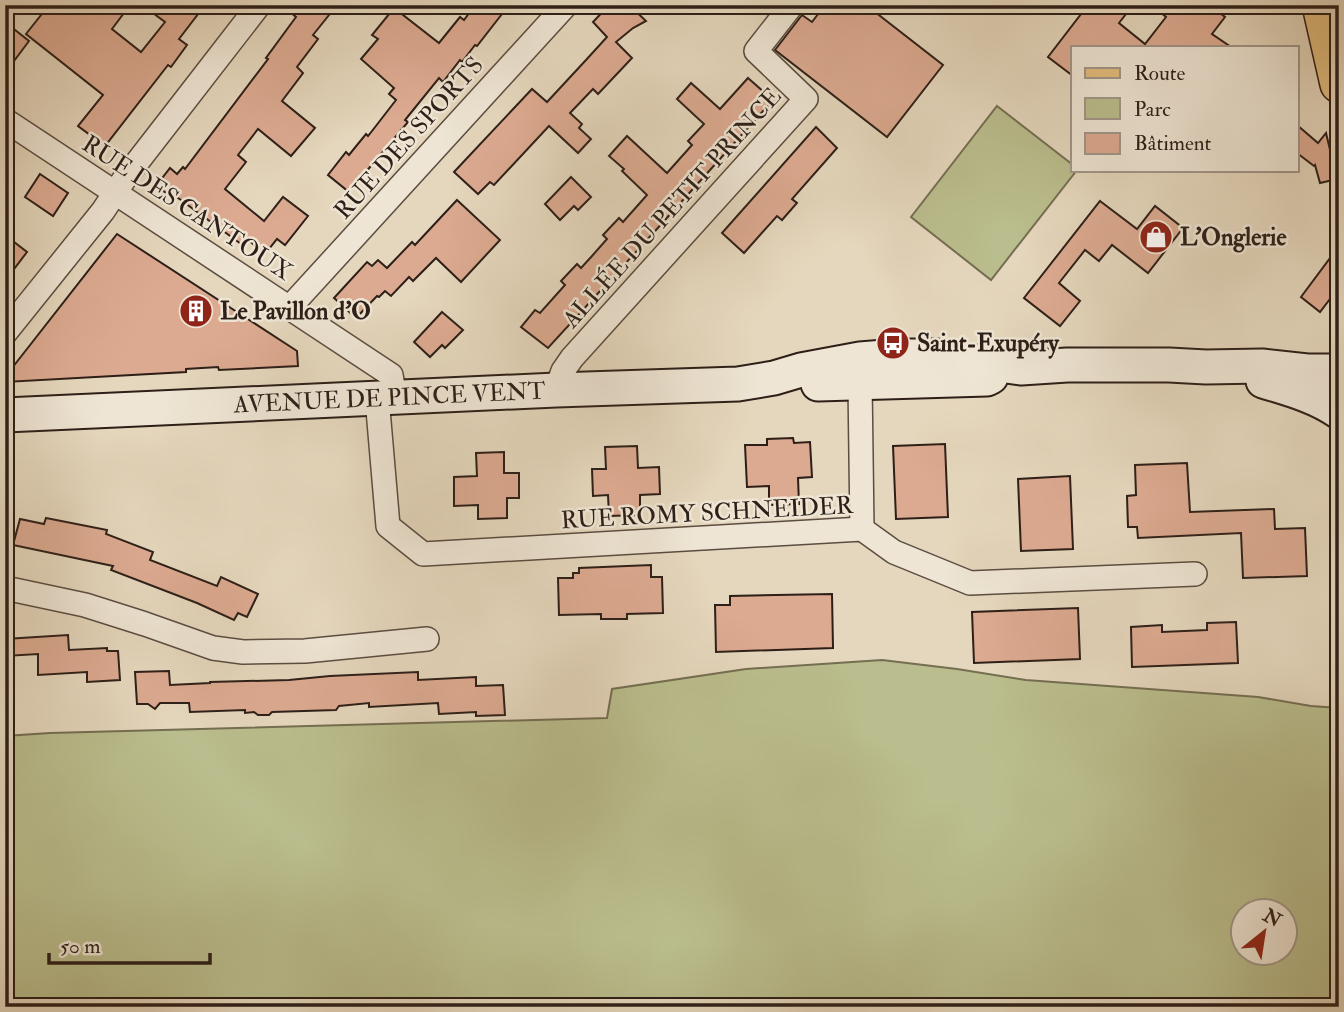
<svg xmlns="http://www.w3.org/2000/svg" width="1344" height="1012" viewBox="0 0 1344 1012" font-family="'IM FELL Double Pica',serif">
  <style>
    .green { fill: #babd8d; stroke: #746e52; stroke-width: 2; fill-rule: evenodd }
    .building { fill: #dcaa91; stroke: #2d1f18; stroke-width: 2 }
    .lines { fill: none; stroke-linecap: round; stroke-linejoin: round }
    .street-casing { stroke: #5b4d41; stroke-width: 26 }
    .secondary-casing { stroke: #2d1f18; stroke-width: 37 }
    .primary-casing { stroke: #2d1f18; stroke-width: 40 }
    .street { stroke: #eee5d4; stroke-width: 23 }
    .secondary { stroke: #eee5d4; stroke-width: 33 }
    .primary { stroke: #e2bc7e; stroke-width: 37 }
    .labels { text-anchor: middle; dominant-baseline: central; stroke-width: 5; stroke-linejoin: round; paint-order: stroke }
    .street-label { font-size: 24px; fill: #2d1f18; stroke: #eee5d4 }
    .poi-label { font-size: 24px; font-weight: bold; fill: #2d1f18; stroke: #eee5d4; text-anchor: start }
  </style>
  <rect width="100%" height="100%" fill="#e5d7bd"/>
  <filter id="stains"><feTurbulence type="fractalNoise" baseFrequency=".00286" numOctaves="4"/><feColorMatrix values="0 0 0 0 .2 0 0 0 0 .09 0 0 0 0 .02 0 0 0 .5 -.17"/></filter>
  <radialGradient id="worn" r=".72"><stop offset=".6" stop-color="#630" stop-opacity="0"/><stop offset="1" stop-color="#630" stop-opacity=".3"/></radialGradient>
  <g class="green">
    <polygon points="997,106 1073,165 1073,170 1077,170 991,280 911,217"/>
    <path d="M882,660L957,669L1026,680L1258,697L1311,706L1339,708V1007H5V736L50,733L607,718L612,689L746,669ZM1242,911H1284V953H1242Z"/>
  </g>
  <g class="building">
    <polygon points="49,5 130,5 112,29 141,52 165,22 142,5 205,5 179,39 187,45 171,67 168,65 105,146 78,126 103,95 26,34"/>
    <polygon points="282,5 337,5 313,35 318,39 297,67 303,73 282,101 315,128 291,156 258,129 238,155 246,162 225,189 264,221 283,197 308,216 285,245 277,239 265,254 246,238 241,244 174,195 172,197 156,186 170,168 177,174 183,167 185,169 268,59 266,58 296,17"/>
    <polygon points="475,5 509,5 477,46 475,45 462,62 460,60 443,82 439,78 405,120 408,122 349,192 328,175 346,152 349,155 366,134 368,136 372,131 396,100 389,94 394,88 361,59 378,39 372,35 394,8 439,43 460,17 464,20"/>
    <polygon points="609,5 629,5 646,21 633,28 616,42 632,58 598,94 593,89 570,113 582,124 579,128 591,139 578,153 549,126 494,185 490,182 478,194 454,172 532,89 547,102 586,60 607,37 593,22"/>
    <polygon points="825,5 866,5 943,65 887,137 775,50 802,15 812,22"/>
    <polygon points="1088,5 1133,5 1119,23 1145,44 1166,17 1152,5 1210,5 1225,17 1212,34 1231,47 1073,47 1073,76 1048,57"/>
    <polygon points="5,22 29,41 5,73"/>
    <polygon points="748,78 773,100 656,230 548,348 521,327 535,310 540,313 565,285 561,281 577,264 581,268 592,256 607,239 603,235 619,218 623,222 647,195 622,171 624,169 609,156 627,136 667,173 692,145 688,141 704,124 677,99 691,83 720,109"/>
    <polygon points="1297,125 1318,143 1326,133 1337,179 1320,183 1315,165 1314,166 1297,153"/>
    <polygon points="816,127 837,148 792,199 797,203 782,220 777,216 744,253 722,233"/>
    <polygon points="40,174 68,193 53,216 25,197"/>
    <polygon points="571,177 591,197 578,210 574,206 560,220 545,204"/>
    <polygon points="457,200 500,240 461,282 436,258 413,281 409,277 391,296 385,291 379,297 377,296 356,318 334,298 367,262 372,266 378,260 387,268 412,242 415,245"/>
    <polygon points="1100,201 1137,229 1155,206 1183,228 1148,273 1112,245 1099,261 1085,250 1059,283 1080,301 1060,326 1024,298"/>
    <polygon points="117,234 297,351 298,366 219,370 218,367 186,369 186,372 5,382 5,377"/>
    <polygon points="5,235 27,252 5,281"/>
    <polygon points="1339,246 1339,287 1320,312 1301,297"/>
    <polygon points="442,312 463,330 445,348 442,345 430,357 414,342"/>
    <polygon points="793,438 794,443 810,442 812,477 798,478 799,504 769,505 769,486 747,487 745,445 767,445 767,439"/>
    <polygon points="945,444 948,517 896,519 893,446"/>
    <polygon points="637,446 638,468 659,467 660,494 640,495 640,515 609,516 608,495 593,496 592,469 606,469 605,447"/>
    <polygon points="504,452 504,473 519,473 519,498 507,498 507,518 478,519 478,505 454,506 454,477 477,476 476,453"/>
    <polygon points="1187,463 1190,512 1274,509 1275,529 1305,528 1307,576 1243,578 1241,533 1138,538 1137,527 1128,527 1127,496 1136,495 1135,465"/>
    <polygon points="1070,476 1073,549 1021,551 1018,479"/>
    <polygon points="46,518 107,530 106,534 153,552 150,560 217,586 221,577 258,594 247,617 238,613 234,620 197,603 111,570 113,566 13,545 20,519 44,524"/>
    <polygon points="651,565 651,577 662,577 663,613 627,614 627,619 601,619 601,614 559,615 558,578 573,578 573,573 579,573 579,568"/>
    <polygon points="832,594 833,648 716,652 715,605 730,605 730,596"/>
    <polygon points="1078,608 1080,659 974,663 972,612"/>
    <polygon points="1236,622 1238,663 1132,667 1131,627 1162,625 1162,632 1207,630 1207,623"/>
    <polygon points="68,635 69,650 107,648 107,651 118,651 120,680 87,682 87,672 38,675 38,654 5,656 5,639"/>
    <polygon points="169,671 170,685 210,683 210,682 289,680 330,676 418,672 418,680 476,677 476,686 503,685 505,715 476,716 476,712 439,714 438,703 369,707 369,703 339,706 336,710 272,712 269,715 258,715 254,712 245,713 245,710 190,712 189,703 160,703 155,709 148,704 137,704 135,672"/>
  </g>
  <g class="lines">
    <defs>
      <g id="street">
        <polyline points="5,120 391,375 395,397"/>
        <polyline points="290,307 566,5"/>
        <polyline points="5,333 103,211 125,178 259,5"/>
        <polyline points="860,383 862,529"/>
        <polyline points="556,390 563,371 572,358 806,99 756,51 792,5"/>
        <polyline points="377,398 388,526 423,554 862,529 894,552 970,583 1195,574"/>
        <polyline points="5,588 85,605 145,624 213,648 243,652 305,651 427,639"/>
      </g>
      <g id="secondary">
        <path d="M1263,381C1289,389 1316,396 1339,412"/>
        <polyline points="818,384 987,379 991,377"/>
        <path id="s1" d="M5,415L556,390L738,384L774,378L801,370L860,359L897,356H937L1021,368L1067,365H1169L1206,367L1262,366L1307,371H1334L1339,370"/>
      </g>
      <polyline id="primary" points="1321,5 1339,84"/>
    </defs>
    <use href="#street" class="street-casing"/>
    <use href="#secondary" class="secondary-casing"/>
    <use href="#primary" class="primary-casing"/>
    <use href="#street" class="street"/>
    <use href="#secondary" class="secondary"/>
    <use href="#primary" class="primary"/>
  </g>
  <defs>
    <symbol id="shop-disc" viewBox="-11 -11 22 22"><circle r="9.5" fill="#8f2418" stroke="#eee5d4"/><path d="M-5-2.5h2.3a2.7 3.5 0 0 1 5.4 0H5L5.5 6h-11ZM-1.5-2.5h3a1.5 2.3 0 0 0-3 0Z" fill="#fff"/></symbol>
    <symbol id="building-disc" viewBox="-11 -11 22 22"><circle r="9.5" fill="#8f2418" stroke="#eee5d4"/><path d="M-4-6H4V6H1V3H-1V6H-4ZM-2.5-4.3h1.7v1.8h-1.7ZM.8-4.3h1.7v1.8H.8ZM-2.5-1h1.7V.8h-1.7ZM.8-1h1.7V.8H.8Z" fill="#fff"/></symbol>
    <symbol id="bus-disc" viewBox="-11 -11 22 22"><circle r="9.5" fill="#8f2418" stroke="#eee5d4"/><path d="M-5-6H5V4H4V6H2V4H-2V6H-4V4H-5ZM-3.5-4V0h7V-4ZM-3.5 1.2v1.5H-2V1.2ZM2 1.2v1.5H3.5V1.2Z" fill="#fff"/></symbol>
  </defs>
  <g fill-rule="evenodd">
    <use href="#shop-disc" x="1137" y="218" width="38" height="38"/>
    <use href="#building-disc" x="177" y="292" width="38" height="38"/>
    <use href="#bus-disc" x="874" y="324" width="38" height="38"/>
  </g>
  <g class="labels">
    <g class="street-label">
      <text transform="translate(409 138) rotate(-48)">RUE DES SPORTS</text>
      <text transform="translate(187 208) rotate(33)">RUE DES CANTOUX</text>
      <text transform="translate(672 208) rotate(-48)">ALLÉE DU PETIT PRINCE</text>
      <text stroke="none"><textPath href="#s1" startOffset="385">AVENUE DE PINCE VENT</textPath></text>
      <text transform="translate(707 513) rotate(-3)">RUE ROMY SCHNEIDER</text>
    </g>
    <g class="poi-label">
      <text x="1180" y="237">L'Onglerie</text>
      <text x="220" y="311">Le Pavillon d'O</text>
      <text x="917" y="343">Saint-Exupéry</text>
    </g>
  </g>
  <rect width="1344" height="1012" fill="none" stroke="#e5d7bd" stroke-width="28"/>
  <rect x="7" y="7" width="1330" height="998" fill="none" stroke="#2d1f18" stroke-width="3.5"/>
  <rect x="14" y="14" width="1316" height="984" fill="none" stroke="#2d1f18" stroke-width="2"/>
  <rect x="1071" y="46" width="228" height="126" fill="#eee5d4" stroke="#a19689" stroke-width="2"/>
  <rect x="1085" y="68" width="35" height="10" fill="#e2bc7e" stroke="#a19689" stroke-width="2"/>
  <text x="1134" y="80" font-size="21" fill="#2d1f18">Route</text>
  <rect x="1085" y="98" width="35" height="21" fill="#babd8d" stroke="#a19689" stroke-width="2"/>
  <text x="1134" y="116" font-size="21" fill="#2d1f18">Parc</text>
  <rect x="1085" y="133" width="35" height="21" fill="#dcaa91" stroke="#a19689" stroke-width="2"/>
  <text x="1134" y="150" font-size="21" fill="#2d1f18">Bâtiment</text>
  <g transform="translate(1264 932) rotate(30)"><circle r="33" fill="#eee5d4" stroke="#a19689" stroke-width="2"/>
  <path d="M0-5L12 26L0 18L-12 26Z" fill="#8f2418"/>
  <text y="-10" font-size="19" font-weight="bold" text-anchor="middle" fill="#2d1f18">N</text>
  </g>
  <path d="M49 953v10h161v-10" fill="none" stroke="#2d1f18" stroke-width="3.5"/>
  <text x="60" y="953" font-size="21" fill="#2d1f18" stroke="#eee5d4" stroke-width="5" paint-order="stroke">50 m</text>
  <rect width="100%" height="100%" filter="url(#stains)"/>
  <rect width="100%" height="100%" fill="url(#worn)"/>
</svg>
